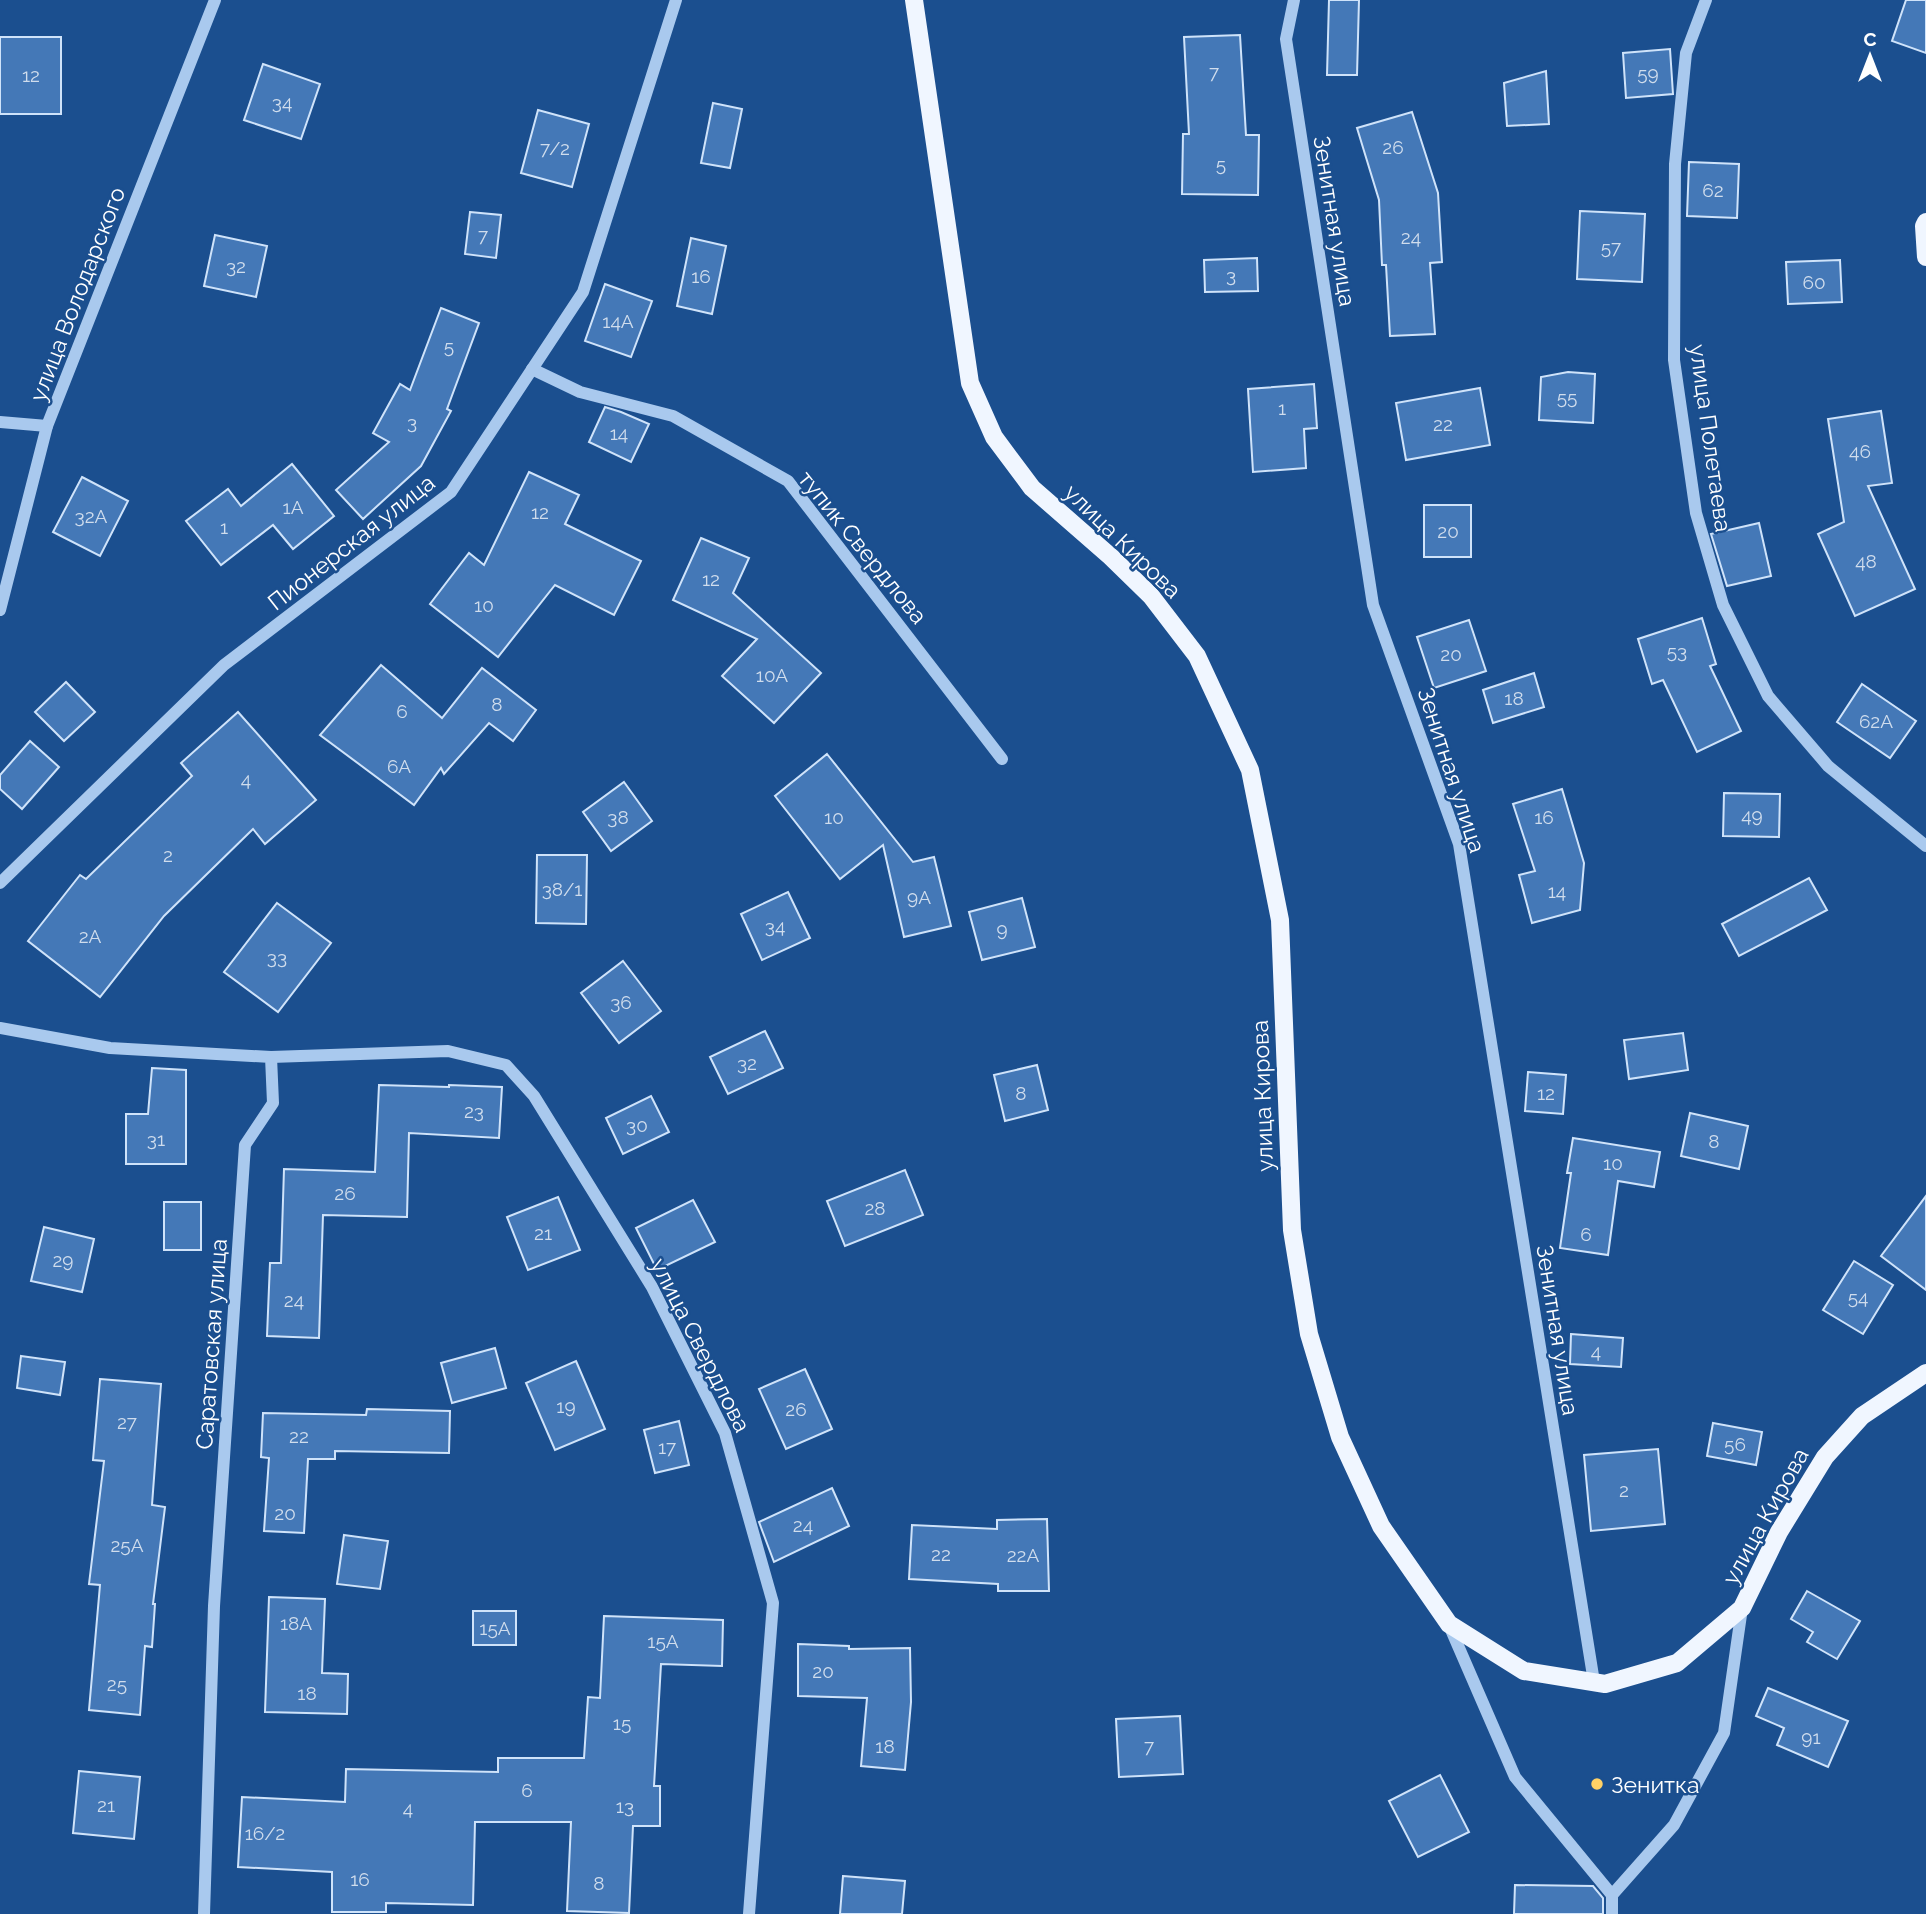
<svg xmlns="http://www.w3.org/2000/svg" width="1926" height="1914" viewBox="0 0 1926 1914" font-family="Raleway,sans-serif">
  <style>
    .building { fill: #4478b7; stroke: #cfe3fa; stroke-width: 2 }
    .lines { fill: none; stroke-linecap: round; stroke-linejoin: round }
    .minor { stroke: #a9c9ee; stroke-width: 12 }
    .major { stroke: #f0f6ff; stroke-width: 18 }
    .poi-dot { fill: #ffd166; stroke: #1b4f8f; stroke-width: 2.5 }
    .labels { text-anchor: middle; dominant-baseline: central; stroke-width: 5; stroke-linejoin: round; paint-order: stroke }
    .number-label { font-size: 19px; fill: #d0dded }
    .street-label { font-size: 23px; fill: #fff; stroke: #1b4f8f }
    .poi-label { font-size: 23px; fill: #fff; stroke: #1b4f8f; text-anchor: start }
  </style>
  <rect width="100%" height="100%" fill="#1b4f8f"/>
  <g class="building">
    <polygon points="1329,0 1359,0 1357,75 1327,75"/>
    <polygon points="1906,0 1926,0 1926,53 1892,41"/>
    <polygon points="1240,35 1246,135 1259,135 1258,195 1182,194 1183,134 1189,134 1184,37"/>
    <rect x="0" y="37" width="61" height="77"/>
    <polygon points="1670,49 1673,94 1626,98 1623,53"/>
    <polygon points="263,64 320,84 301,139 244,120"/>
    <polygon points="1546,71 1549,124 1507,126 1504,83"/>
    <polygon points="713,103 742,109 730,168 701,163"/>
    <polygon points="538,110 589,124 572,187 521,173"/>
    <polygon points="1412,112 1438,193 1442,262 1430,263 1435,334 1390,336 1386,265 1382,265 1379,200 1357,128"/>
    <polygon points="1689,162 1739,164 1737,218 1687,216"/>
    <polygon points="1580,211 1645,214 1642,282 1577,279"/>
    <polygon points="470,212 501,215 496,258 465,254"/>
    <polygon points="215,235 267,246 256,297 204,286"/>
    <polygon points="691,238 726,246 712,314 677,306"/>
    <polygon points="1257,258 1258,291 1205,292 1204,260"/>
    <polygon points="1840,260 1842,302 1788,304 1786,262"/>
    <polygon points="605,284 652,301 631,357 585,341"/>
    <polygon points="441,308 479,323 447,409 451,411 421,466 363,519 336,490 389,442 373,433 400,384 410,390"/>
    <polygon points="1568,372 1595,374 1593,423 1539,420 1541,377"/>
    <polygon points="1314,384 1317,428 1304,429 1306,468 1253,472 1248,389"/>
    <polygon points="1480,388 1490,445 1406,460 1396,403"/>
    <polygon points="605,407 621,412 649,424 631,462 589,442"/>
    <polygon points="1881,411 1892,483 1868,486 1915,589 1855,616 1818,534 1844,522 1828,419"/>
    <polygon points="292,464 334,516 293,549 273,525 221,565 186,521 228,489 241,506"/>
    <polygon points="529,472 579,495 565,524 641,561 614,615 555,585 498,657 430,604 469,553 484,565"/>
    <polygon points="82,477 128,501 100,556 53,532"/>
    <rect x="1424" y="505" width="47" height="52"/>
    <polygon points="1759,523 1771,576 1727,586 1711,534"/>
    <polygon points="701,538 749,558 733,593 821,673 774,723 722,676 757,639 673,600"/>
    <polygon points="1702,618 1716,664 1710,666 1741,731 1697,752 1663,680 1652,684 1638,639"/>
    <polygon points="1469,620 1486,671 1434,688 1417,637"/>
    <polygon points="381,665 442,718 482,668 536,710 513,741 489,723 444,774 441,768 414,805 320,735"/>
    <polygon points="1534,673 1544,707 1493,723 1483,690"/>
    <polygon points="66,682 95,712 64,741 35,712"/>
    <polygon points="1862,684 1916,721 1890,758 1837,722"/>
    <polygon points="238,712 316,800 265,844 253,829 164,916 100,997 28,941 80,875 86,879 192,776 181,763"/>
    <polygon points="30,741 59,767 22,809 0,789 0,775"/>
    <polygon points="827,754 913,862 934,857 951,926 904,937 883,845 840,879 775,796"/>
    <polygon points="624,782 652,821 611,851 583,812"/>
    <polygon points="1562,789 1584,863 1580,910 1532,923 1519,875 1535,871 1513,804"/>
    <polygon points="1724,793 1780,794 1779,837 1723,836"/>
    <polygon points="537,855 587,855 586,924 536,923"/>
    <polygon points="1809,878 1827,910 1739,956 1722,924"/>
    <polygon points="788,892 810,938 762,960 741,914"/>
    <polygon points="1022,898 1035,947 982,960 969,912"/>
    <polygon points="277,903 331,943 278,1012 224,972"/>
    <polygon points="623,961 661,1011 619,1043 581,993"/>
    <polygon points="765,1031 783,1068 728,1094 710,1057"/>
    <polygon points="1683,1033 1688,1070 1629,1079 1624,1040"/>
    <polygon points="1037,1065 1048,1110 1005,1121 994,1075"/>
    <polygon points="152,1068 186,1070 186,1164 126,1164 126,1114 148,1114"/>
    <polygon points="1528,1072 1566,1075 1563,1114 1525,1111"/>
    <polygon points="379,1085 449,1087 449,1085 502,1087 499,1138 409,1133 407,1217 323,1215 319,1338 267,1336 270,1263 281,1263 284,1169 375,1172"/>
    <polygon points="651,1096 669,1132 623,1154 606,1118"/>
    <polygon points="1690,1113 1748,1126 1739,1169 1681,1156"/>
    <polygon points="1573,1138 1660,1152 1654,1187 1618,1181 1608,1255 1560,1248 1571,1173 1567,1173"/>
    <polygon points="905,1170 923,1215 845,1246 827,1201"/>
    <polygon points="1926,1196 1926,1290 1881,1256"/>
    <polygon points="558,1197 580,1250 528,1270 507,1217"/>
    <polygon points="693,1200 715,1242 657,1270 636,1228"/>
    <rect x="164" y="1202" width="37" height="48"/>
    <polygon points="44,1227 94,1239 82,1292 31,1281"/>
    <polygon points="1854,1261 1893,1285 1863,1334 1823,1310"/>
    <polygon points="1571,1334 1623,1338 1621,1367 1570,1364"/>
    <polygon points="495,1348 506,1388 452,1403 441,1363"/>
    <polygon points="21,1356 65,1362 60,1395 17,1388"/>
    <polygon points="576,1361 605,1429 555,1450 526,1383"/>
    <polygon points="805,1369 832,1429 786,1449 759,1389"/>
    <polygon points="100,1379 161,1384 152,1505 165,1507 153,1604 155,1604 152,1647 145,1646 140,1715 89,1710 100,1585 89,1584 104,1461 93,1460"/>
    <polygon points="367,1409 450,1411 449,1453 335,1451 335,1459 308,1459 304,1533 264,1531 269,1458 261,1457 263,1413 366,1415"/>
    <polygon points="679,1421 689,1465 655,1473 644,1430"/>
    <polygon points="1713,1423 1762,1432 1756,1465 1707,1456"/>
    <polygon points="1658,1449 1665,1524 1591,1531 1584,1455"/>
    <polygon points="832,1488 849,1526 774,1562 759,1522"/>
    <polygon points="1047,1519 1049,1591 998,1591 998,1584 909,1579 912,1525 997,1529 997,1520"/>
    <polygon points="344,1535 388,1541 380,1589 337,1584"/>
    <polygon points="1807,1591 1860,1621 1837,1659 1807,1642 1813,1632 1791,1619"/>
    <polygon points="269,1597 325,1599 322,1673 348,1674 347,1714 265,1712"/>
    <rect x="473" y="1611" width="43" height="34"/>
    <polygon points="604,1616 723,1620 722,1666 661,1664 654,1786 660,1786 660,1826 633,1826 629,1913 567,1911 571,1822 475,1822 473,1905 386,1903 386,1912 332,1912 332,1872 238,1867 242,1797 345,1802 346,1769 498,1772 498,1758 584,1758 588,1697 600,1698"/>
    <polygon points="798,1644 849,1646 849,1649 910,1648 911,1702 905,1770 861,1766 867,1698 798,1696"/>
    <polygon points="1768,1688 1848,1721 1828,1767 1777,1745 1784,1728 1756,1716"/>
    <polygon points="1180,1716 1183,1774 1119,1777 1116,1719"/>
    <polygon points="79,1771 140,1777 134,1839 73,1833"/>
    <polygon points="1440,1775 1469,1832 1418,1857 1389,1801"/>
    <polygon points="843,1876 905,1881 902,1914 840,1914"/>
    <polygon points="1515,1885 1593,1886 1603,1898 1603,1914 1514,1914"/>
  </g>
  <g class="lines">
    <g class="minor">
      <polyline points="1294,0 1286,39 1373,605 1459,844 1594,1682"/>
      <polyline points="1706,0 1686,53 1675,164 1674,360 1696,513 1723,605 1768,696 1828,766 1926,846"/>
      <polyline points="532,369 580,392 673,416 788,481 1002,759"/>
      <polyline points="0,422 47,426"/>
      <polyline points="0,610 47,426 215,0"/>
      <polyline points="0,883 224,665 451,492 583,292 676,0"/>
      <polyline points="0,1028 110,1048 271,1057 273,1103 245,1145 214,1606 204,1914"/>
      <polyline points="271,1057 448,1051 506,1065 534,1096 652,1287 725,1433 773,1603 749,1914"/>
      <polyline points="1449,1625 1515,1777 1612,1895"/>
      <polyline points="1612,1914 1612,1895 1674,1825 1724,1733 1742,1608"/>
    </g>
    <g class="major">
      <polyline points="914,0 970,383 994,437 1032,488 1111,557 1151,596 1197,656 1250,770 1280,920 1292,1230 1309,1334 1340,1437 1381,1526 1449,1624 1524,1671 1605,1684 1677,1663 1742,1608 1779,1532 1825,1457 1862,1416 1926,1373"/>
      <polyline points="1926,222 1924,226 1926,257"/>
    </g>
  </g>
  <circle class="poi-dot" cx="1597" cy="1784" r="7"/>
  <g class="labels">
    <g class="number-label">
      <text x="1214" y="72">7</text>
      <text x="1648" y="73">59</text>
      <text x="31" y="75">12</text>
      <text x="282" y="102">34</text>
      <text x="1393" y="147">26</text>
      <text x="555" y="148">7/2</text>
      <text x="1221" y="164">5</text>
      <text x="1713" y="190">62</text>
      <text x="483" y="235">7</text>
      <text x="1411" y="237">24</text>
      <text x="1611" y="247">57</text>
      <text x="236" y="266">32</text>
      <text x="1231" y="275">3</text>
      <text x="701" y="276">16</text>
      <text x="1814" y="282">60</text>
      <text x="618" y="321">14А</text>
      <text x="449" y="346">5</text>
      <text x="1567" y="397">55</text>
      <text x="1282" y="408">1</text>
      <text x="412" y="422">3</text>
      <text x="1443" y="424">22</text>
      <text x="619" y="433">14</text>
      <text x="1860" y="451">46</text>
      <text x="293" y="507">1А</text>
      <text x="540" y="512">12</text>
      <text x="91" y="516">32А</text>
      <text x="224" y="527">1</text>
      <text x="1448" y="531">20</text>
      <text x="1866" y="561">48</text>
      <text x="711" y="579">12</text>
      <text x="484" y="605">10</text>
      <text x="1677" y="651">53</text>
      <text x="1451" y="654">20</text>
      <text x="772" y="675">10А</text>
      <text x="1514" y="698">18</text>
      <text x="497" y="704">8</text>
      <text x="402" y="711">6</text>
      <text x="1876" y="721">62А</text>
      <text x="399" y="766">6А</text>
      <text x="246" y="779">4</text>
      <text x="1752" y="815">49</text>
      <text x="618" y="817">38</text>
      <text x="834" y="817">10</text>
      <text x="1544" y="817">16</text>
      <text x="168" y="855">2</text>
      <text x="562" y="889">38/1</text>
      <text x="1557" y="891">14</text>
      <text x="919" y="897">9А</text>
      <text x="775" y="926">34</text>
      <text x="1002" y="929">9</text>
      <text x="90" y="936">2А</text>
      <text x="277" y="957">33</text>
      <text x="621" y="1002">36</text>
      <text x="747" y="1063">32</text>
      <text x="1021" y="1093">8</text>
      <text x="1546" y="1093">12</text>
      <text x="474" y="1111">23</text>
      <text x="637" y="1125">30</text>
      <text x="156" y="1139">31</text>
      <text x="1714" y="1141">8</text>
      <text x="1613" y="1163">10</text>
      <text x="345" y="1193">26</text>
      <text x="875" y="1208">28</text>
      <text x="543" y="1233">21</text>
      <text x="1586" y="1234">6</text>
      <text x="63" y="1260">29</text>
      <text x="1858" y="1297">54</text>
      <text x="294" y="1300">24</text>
      <text x="1596" y="1351">4</text>
      <text x="566" y="1406">19</text>
      <text x="796" y="1409">26</text>
      <text x="127" y="1422">27</text>
      <text x="299" y="1436">22</text>
      <text x="1735" y="1444">56</text>
      <text x="667" y="1447">17</text>
      <text x="1624" y="1490">2</text>
      <text x="285" y="1513">20</text>
      <text x="803" y="1525">24</text>
      <text x="127" y="1545">25А</text>
      <text x="941" y="1554">22</text>
      <text x="1023" y="1555">22А</text>
      <text x="296" y="1623">18А</text>
      <text x="495" y="1628">15А</text>
      <text x="663" y="1641">15А</text>
      <text x="823" y="1671">20</text>
      <text x="117" y="1684">25</text>
      <text x="307" y="1693">18</text>
      <text x="622" y="1723">15</text>
      <text x="1811" y="1737">91</text>
      <text x="885" y="1746">18</text>
      <text x="1149" y="1746">7</text>
      <text x="527" y="1790">6</text>
      <text x="106" y="1805">21</text>
      <text x="625" y="1806">13</text>
      <text x="408" y="1808">4</text>
      <text x="265" y="1833">16/2</text>
      <text x="360" y="1879">16</text>
      <text x="599" y="1883">8</text>
    </g>
    <g class="street-label">
      <text transform="translate(1335 221) rotate(81)">Зенитная улица</text>
      <text transform="translate(77 294) rotate(-69)">улица Володарского</text>
      <text transform="translate(1711 438) rotate(82)">улица Полетаева</text>
      <text transform="translate(1123 541) rotate(44)">улица Кирова</text>
      <text transform="translate(351 542) rotate(-38)">Пионерская улица</text>
      <text transform="translate(863 547) rotate(51)">тупик Свердлова</text>
      <text transform="translate(1452 770) rotate(72)">Зенитная улица</text>
      <text transform="translate(1262 1096) rotate(-92)">улица Кирова</text>
      <text transform="translate(1558 1330) rotate(81)">Зенитная улица</text>
      <text transform="translate(211 1344) rotate(-86)">Саратовская улица</text>
      <text transform="translate(701 1345) rotate(63)">улица Свердлова</text>
      <text transform="translate(1765 1516) rotate(-61)">улица Кирова</text>
    </g>
    <g class="poi-label">
      <text x="1611" y="1784">Зенитка</text>
    </g>
  </g>
  <g transform="translate(1870 56)" stroke="#1b4f8f" stroke-width="5" paint-order="stroke">
  <path d="M0-5L12 26L0 18L-12 26Z" fill="#ffffff"/>
  <text y="-10" font-size="19" font-weight="bold" text-anchor="middle" fill="#ffffff">С</text>
  </g>
</svg>
